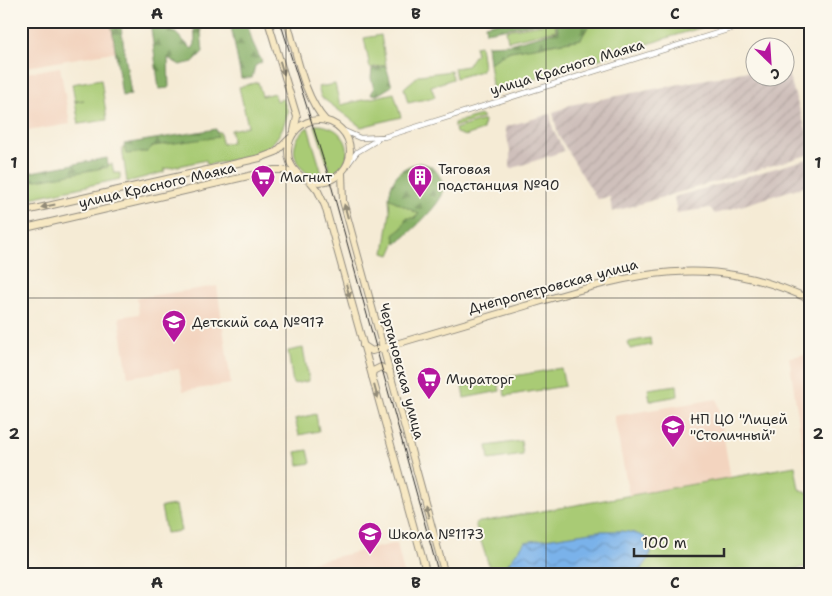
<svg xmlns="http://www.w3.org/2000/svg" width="832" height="596" viewBox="0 0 832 596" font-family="'Shantell Sans',sans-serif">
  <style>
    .built { fill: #f3d4bf }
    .industrial { fill: url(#industrial-furrows) }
    .green { fill: #a9cb74; stroke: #6a7b50 }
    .forest { fill: url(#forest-firs); stroke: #586d48 }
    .water { fill: url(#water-waves); stroke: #526e8a }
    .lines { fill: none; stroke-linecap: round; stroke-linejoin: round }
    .street-casing { stroke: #908b80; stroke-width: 6 }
    .secondary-casing { stroke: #908b80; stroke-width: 8 }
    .street { stroke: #fff; stroke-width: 4.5 }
    .secondary { stroke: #f7e8c3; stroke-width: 6 }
    .tram { stroke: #2b2b2b; stroke-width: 1 }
    .oneway { fill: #918a77 }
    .grid { fill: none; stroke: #2b2b2b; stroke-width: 1; stroke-opacity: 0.55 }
    .labels { text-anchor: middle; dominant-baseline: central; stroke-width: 4; stroke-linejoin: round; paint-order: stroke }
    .street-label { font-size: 14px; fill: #2b2b2b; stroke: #fbf7ec }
    .poi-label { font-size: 14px; fill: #2b2b2b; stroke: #fbf7ec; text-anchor: start }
    .neatline { fill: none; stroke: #2b2b2b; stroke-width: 2 }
    .grid-label { font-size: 16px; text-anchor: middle; font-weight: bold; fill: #2b2b2b }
  </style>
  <defs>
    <pattern id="industrial-furrows" width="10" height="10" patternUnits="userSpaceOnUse" patternTransform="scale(1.25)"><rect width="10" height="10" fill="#cfc0bb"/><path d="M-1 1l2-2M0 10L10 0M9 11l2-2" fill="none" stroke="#b2a5a1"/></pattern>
    <pattern id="forest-firs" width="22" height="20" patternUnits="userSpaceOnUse" patternTransform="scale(1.25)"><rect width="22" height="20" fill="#86af66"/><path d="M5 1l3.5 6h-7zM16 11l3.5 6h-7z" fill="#6e8f54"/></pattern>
    <pattern id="water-waves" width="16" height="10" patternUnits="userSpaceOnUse" patternTransform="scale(1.25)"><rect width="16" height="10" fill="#7ab2ea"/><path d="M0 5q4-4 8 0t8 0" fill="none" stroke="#6491be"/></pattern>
  </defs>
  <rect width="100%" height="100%" fill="#fbf7ec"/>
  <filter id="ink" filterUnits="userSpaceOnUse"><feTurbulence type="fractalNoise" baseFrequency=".02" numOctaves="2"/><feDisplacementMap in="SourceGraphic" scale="10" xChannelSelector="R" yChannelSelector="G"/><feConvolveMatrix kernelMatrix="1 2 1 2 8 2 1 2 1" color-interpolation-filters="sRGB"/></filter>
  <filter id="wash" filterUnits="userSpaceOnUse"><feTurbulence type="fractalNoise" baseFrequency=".0096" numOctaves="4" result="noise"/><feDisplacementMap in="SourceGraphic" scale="20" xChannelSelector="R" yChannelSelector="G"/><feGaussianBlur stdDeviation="1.12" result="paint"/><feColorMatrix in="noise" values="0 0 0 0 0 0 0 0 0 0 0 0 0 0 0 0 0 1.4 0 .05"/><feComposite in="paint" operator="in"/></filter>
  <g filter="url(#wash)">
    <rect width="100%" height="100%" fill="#f5ebd5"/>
    <g class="built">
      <polygon points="21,21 113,21 118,51 21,68"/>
      <polygon points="60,67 70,124 21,132 21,74"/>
      <polygon points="217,286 231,384 183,391 179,369 128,377 119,317 139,314 137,298"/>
      <polygon points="811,354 811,485 808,483 789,357"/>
      <polygon points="717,399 734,496 632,511 614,416"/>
      <polygon points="397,543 404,575 286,575 285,568"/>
    </g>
    <g class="industrial">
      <polygon points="785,64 811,145 811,154 612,212 610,197 597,199 558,135 553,113 570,105 754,70 754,78 784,78"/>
      <polygon points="550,114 553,129 564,151 510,169 510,151 505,127"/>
      <polygon points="811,158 811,184 715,214 710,208 677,213 674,197"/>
    </g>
    <g class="green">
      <polygon points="591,21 611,25 623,21 722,21 493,92 489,63 510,51 581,39"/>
      <polygon points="555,22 556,30 508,41 506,30"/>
      <polygon points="381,35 386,65 370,68 364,38"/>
      <polygon points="480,45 483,67 481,71 456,78 454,68 467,66 476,53 475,46"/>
      <polygon points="451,71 453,79 431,86 435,97 408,103 404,88 419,75"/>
      <polygon points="101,79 107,120 79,124 75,102 84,100 75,101 72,84"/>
      <path d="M258,82L262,96L274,93L276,101L283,99L288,112C276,159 248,156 207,165L206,160L164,169V172L127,182L122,148L220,132L222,144L232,142L231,130L248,126L239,87Z"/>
      <polygon points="335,84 340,105 394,93 401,117 361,127 321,97 318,87"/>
      <polygon points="480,115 483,118 454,127 454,123"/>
      <polygon points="484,120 483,130 465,136 456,133 455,129"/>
      <path d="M315,125C348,124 360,161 331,175Z"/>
      <path d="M308,127L323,177C295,177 283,144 308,127Z"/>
      <polygon points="112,164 114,173 120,173 120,179 21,200 21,182"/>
      <polygon points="389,198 419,214 402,228 390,255 384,253 390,212"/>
      <polygon points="650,338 651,345 630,349 628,342"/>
      <polygon points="303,348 309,381 293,384 288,351"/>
      <polygon points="561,368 565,386 505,396 502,378"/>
      <polygon points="498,380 500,391 464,398 462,386"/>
      <polygon points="677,385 678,396 650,401 648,389"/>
      <polygon points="316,414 319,431 299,435 295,419"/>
      <polygon points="521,441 523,455 489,460 487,446"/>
      <polygon points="308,450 311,463 299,465 296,452"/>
      <polygon points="795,466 799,489 811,494 811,566 764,575 492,575 475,523"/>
      <polygon points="176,505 181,531 166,533 161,507"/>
    </g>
    <g class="forest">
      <polygon points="111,21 120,21 131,94 122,96"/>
      <polygon points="150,21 163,21 192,49 195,44 194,21 200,21 203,52 193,62 180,65 168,58 169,88 159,89"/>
      <polygon points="230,21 247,21 252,41 262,62 255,66 252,78 241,78"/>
      <polygon points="502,21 548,21 486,32 485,25"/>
      <polygon points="557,21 591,21 581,39 510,51 489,63 487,45 509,44 557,31"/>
      <polygon points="386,66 392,86 377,95 371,94 374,89 371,78 372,69"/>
      <polygon points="216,129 218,137 153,146 147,152 126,154 124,144"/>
      <polygon points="107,158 108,167 21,183 21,174"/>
      <path d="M419,163C427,164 434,166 438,174C442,179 444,186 443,192C441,204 407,236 396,244L394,236L396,232L402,228L406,218H415L419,214L389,198C391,179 399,167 419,163Z"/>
    </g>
    <path class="water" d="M598,531C618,531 634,529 651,541C653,555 646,566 635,575H506V566L525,542Z"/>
  </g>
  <g filter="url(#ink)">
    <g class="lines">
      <defs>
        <g id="street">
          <polyline points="342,130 360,138 384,137 756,21"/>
          <polyline points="348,164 357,152 377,140"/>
        </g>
        <g id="secondary">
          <polyline points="268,21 297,117 294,131"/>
          <path d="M287,21C297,54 303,96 326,121"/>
          <circle cx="319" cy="151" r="31"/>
          <polyline points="342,173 343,201 445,575"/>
          <polyline points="310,181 318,191 325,206 427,575"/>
          <polyline points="21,212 260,158 276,152 289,139"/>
          <polyline points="21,229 274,170 283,170 299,175"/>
          <path d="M363,345L372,351C423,336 474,321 525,306C629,275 706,250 811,300"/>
          <polyline points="372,376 373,371 381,367 390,372"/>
        </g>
      </defs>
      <use href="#street" class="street-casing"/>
      <use href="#secondary" class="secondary-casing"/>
      <use href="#street" class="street"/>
      <use href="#secondary" class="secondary"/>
      <polyline class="tram" points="280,21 330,181 439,575"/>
    </g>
    <defs><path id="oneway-solid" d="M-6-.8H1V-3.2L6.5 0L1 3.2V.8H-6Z" transform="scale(1.25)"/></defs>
    <g class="oneway">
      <use href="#oneway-solid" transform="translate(282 68) rotate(73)"/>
      <use href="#oneway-solid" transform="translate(48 206) rotate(168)"/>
      <use href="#oneway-solid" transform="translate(346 211) rotate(-105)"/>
      <use href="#oneway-solid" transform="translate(348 291) rotate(75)"/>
      <use href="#oneway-solid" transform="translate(376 392) rotate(75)"/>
      <use href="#oneway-solid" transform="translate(427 511) rotate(-105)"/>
    </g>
  </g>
  <path class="grid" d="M286,21V575M546,21V575M21,298H811"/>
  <defs>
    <symbol id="supermarket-pin" viewBox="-11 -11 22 30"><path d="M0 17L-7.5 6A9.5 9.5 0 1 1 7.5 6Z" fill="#b5179e" stroke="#fbf7ec"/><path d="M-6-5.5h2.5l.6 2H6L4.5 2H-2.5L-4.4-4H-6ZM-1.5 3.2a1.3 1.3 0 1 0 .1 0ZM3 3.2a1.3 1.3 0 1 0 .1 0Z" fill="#fff"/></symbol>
    <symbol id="building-pin" viewBox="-11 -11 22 30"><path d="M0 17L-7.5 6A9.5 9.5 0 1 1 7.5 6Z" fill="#b5179e" stroke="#fbf7ec"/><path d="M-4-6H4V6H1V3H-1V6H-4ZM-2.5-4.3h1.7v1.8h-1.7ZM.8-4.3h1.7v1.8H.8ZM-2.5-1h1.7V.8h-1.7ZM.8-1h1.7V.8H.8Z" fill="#fff"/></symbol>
    <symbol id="school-pin" viewBox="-11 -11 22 30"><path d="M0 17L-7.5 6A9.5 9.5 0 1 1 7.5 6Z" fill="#b5179e" stroke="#fbf7ec"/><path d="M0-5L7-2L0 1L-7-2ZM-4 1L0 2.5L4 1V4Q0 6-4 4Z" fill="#fff"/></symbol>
  </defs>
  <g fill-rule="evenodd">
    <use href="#supermarket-pin" x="249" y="163" width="28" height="38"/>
    <use href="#building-pin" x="406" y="163" width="28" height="38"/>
    <use href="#school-pin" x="160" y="308" width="28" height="38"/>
    <use href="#supermarket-pin" x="415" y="365" width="28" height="38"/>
    <use href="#school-pin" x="659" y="413" width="28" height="38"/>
    <use href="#school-pin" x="356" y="520" width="28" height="38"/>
  </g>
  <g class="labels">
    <g class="street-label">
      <text transform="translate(567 67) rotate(-17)">улица Красного Маяка</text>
      <text transform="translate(157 185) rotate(-13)">улица Красного Маяка</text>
      <text transform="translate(553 286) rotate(-15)">Днепропетровская улица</text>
      <text transform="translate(402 371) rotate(75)">Чертановская улица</text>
    </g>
    <g class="poi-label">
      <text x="438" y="169">Тяговая<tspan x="438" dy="16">подстанция №90</tspan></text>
      <text x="280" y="177">Магнит</text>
      <text x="192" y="322">Детский сад №917</text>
      <text x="446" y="379">Мираторг</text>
      <text x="690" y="419">НП ЦО "Лицей<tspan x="690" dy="16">"Столичный"</tspan></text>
      <text x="388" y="534">Школа №1173</text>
    </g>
  </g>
  <rect width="832" height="596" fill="none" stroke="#fbf7ec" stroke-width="55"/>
  <g transform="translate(770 62) rotate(155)"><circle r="24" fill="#fbf7ec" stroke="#a8a59f"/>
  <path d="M0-4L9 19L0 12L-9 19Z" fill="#b5179e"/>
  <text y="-8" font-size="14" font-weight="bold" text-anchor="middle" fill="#2b2b2b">С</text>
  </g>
  <path d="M634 548v8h90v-8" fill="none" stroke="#2b2b2b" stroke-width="2.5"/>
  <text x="642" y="548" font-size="15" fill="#2b2b2b" stroke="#fbf7ec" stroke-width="4" paint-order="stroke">100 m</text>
  <rect x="28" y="28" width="776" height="540" class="neatline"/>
  <g class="grid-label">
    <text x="157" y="19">A</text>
    <text x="416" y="19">B</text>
    <text x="675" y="19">C</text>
    <text x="14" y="168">1</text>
    <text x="818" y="168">1</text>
    <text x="14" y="439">2</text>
    <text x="818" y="439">2</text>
    <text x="157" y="588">A</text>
    <text x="416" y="588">B</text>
    <text x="675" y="588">C</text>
  </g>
</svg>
